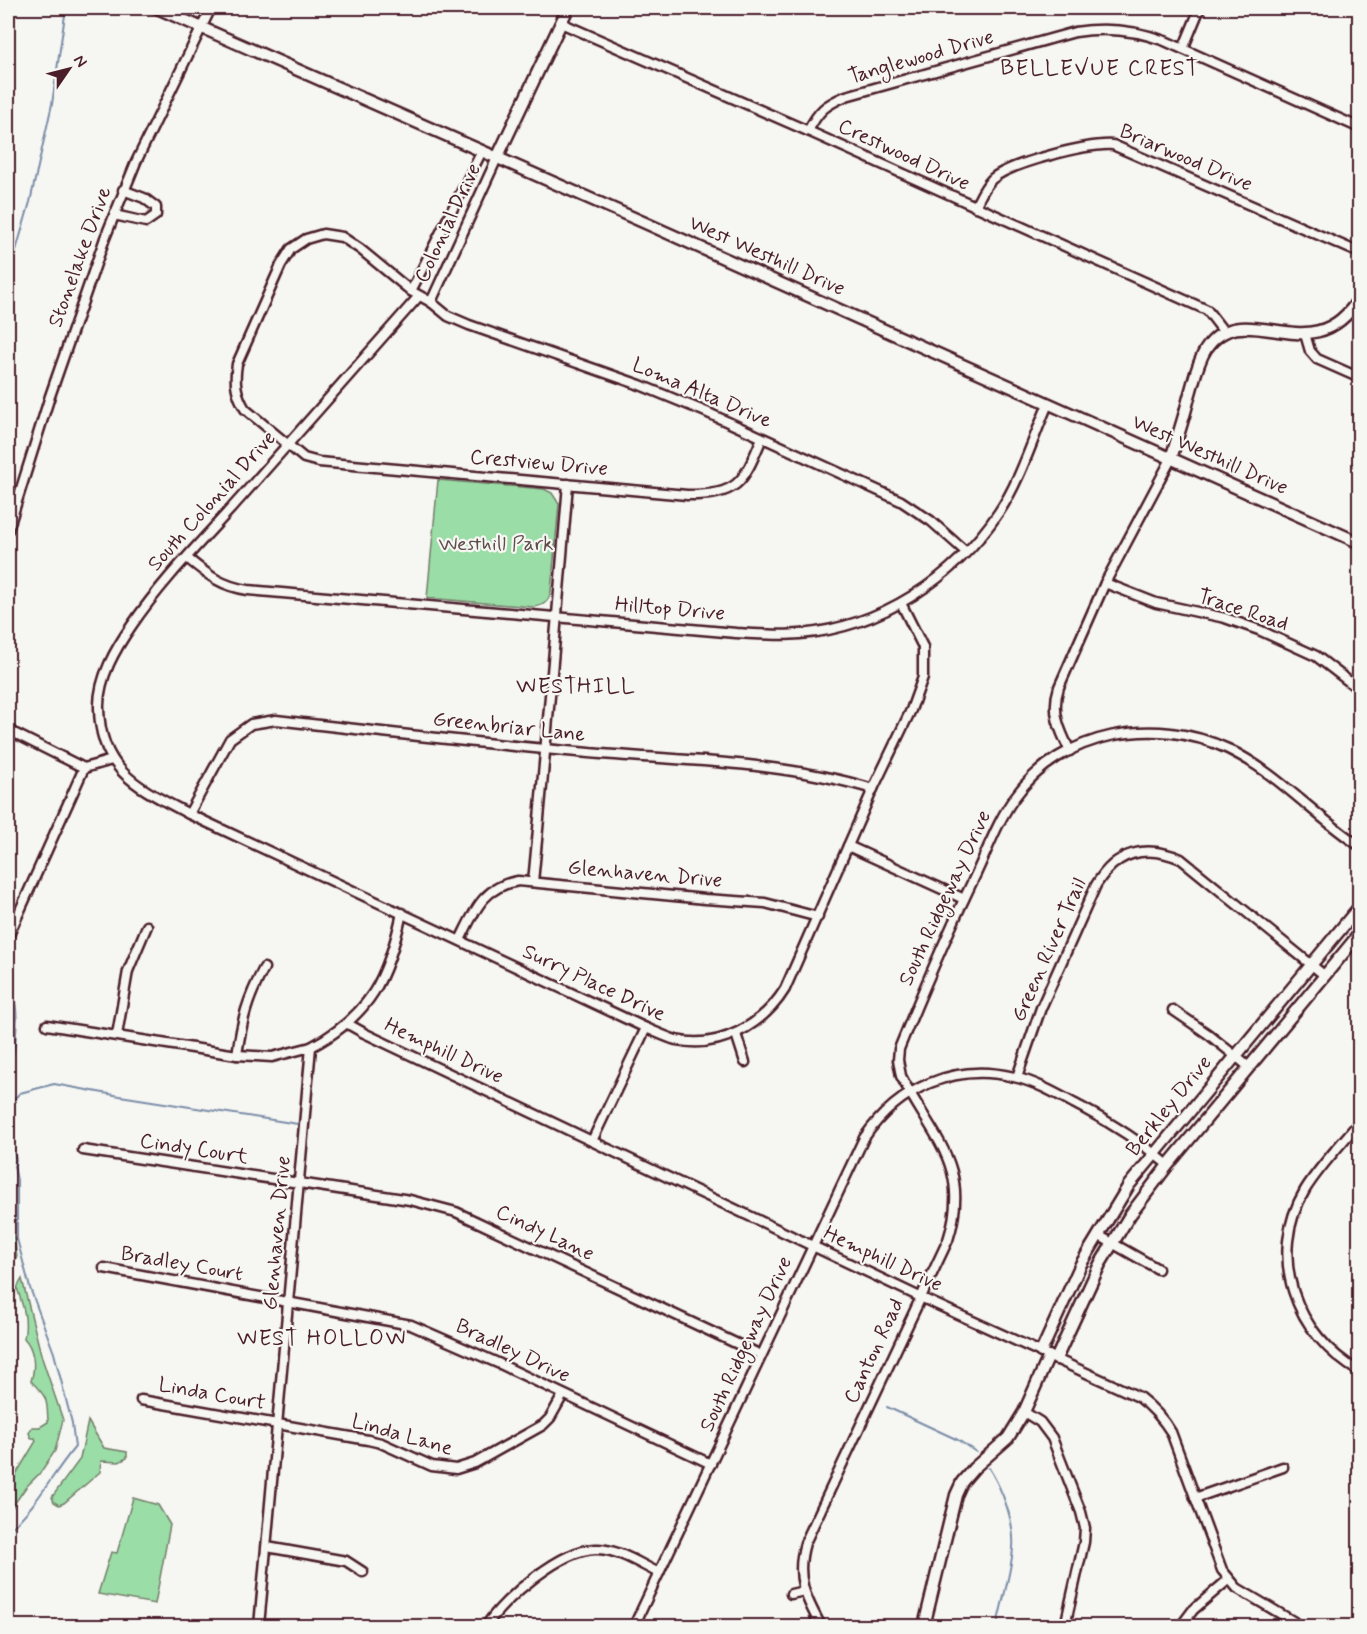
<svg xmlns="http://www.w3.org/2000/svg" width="1367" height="1634" viewBox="0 0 1367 1634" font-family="Mynerve,sans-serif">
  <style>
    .green { fill: #9bdda7; stroke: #727e69; stroke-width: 1.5 }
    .water { fill: #9cd8fd; stroke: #7b8ea9; stroke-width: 1.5 }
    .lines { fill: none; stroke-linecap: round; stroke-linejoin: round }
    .stream { stroke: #7b8ea9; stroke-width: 2 }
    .minor-casing { stroke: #4a1f2b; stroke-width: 13 }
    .tertiary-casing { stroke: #4a1f2b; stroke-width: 15 }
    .minor { stroke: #f6f6f2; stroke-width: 8 }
    .tertiary { stroke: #f6f6f2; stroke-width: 10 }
    .labels { text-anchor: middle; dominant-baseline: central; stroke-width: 4.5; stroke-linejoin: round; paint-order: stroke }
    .street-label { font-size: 21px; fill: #4a1f2b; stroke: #f6f6f2 }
    .park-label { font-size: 21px; fill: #5e4e4a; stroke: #f6f6f2 }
    .neighbourhood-label { font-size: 22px; letter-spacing: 1.5px; fill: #4a1f2b; stroke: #f6f6f2 }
  </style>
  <rect width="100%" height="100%" fill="#f6f6f2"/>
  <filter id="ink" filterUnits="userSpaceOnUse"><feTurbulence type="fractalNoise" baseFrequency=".0167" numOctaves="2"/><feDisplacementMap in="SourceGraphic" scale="12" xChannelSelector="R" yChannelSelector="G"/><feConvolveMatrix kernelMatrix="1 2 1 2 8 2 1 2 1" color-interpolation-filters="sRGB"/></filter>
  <g filter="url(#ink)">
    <g class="green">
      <path d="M438,480L544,489L552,493L559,504L551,591C549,602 543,606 533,607L427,598Z"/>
      <polygon points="8,1166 12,1225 17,1257 13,1261 8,1255"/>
      <path d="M22,1279L42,1358L63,1420L55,1451L40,1473L26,1487L8,1513V1484L15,1476L36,1441L35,1438H31L29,1433L32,1427H40L48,1422C47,1399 48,1398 31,1381C36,1366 34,1349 24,1338C28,1319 23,1306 17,1288Z"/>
      <polygon points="88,1421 104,1448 127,1452 127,1458 119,1462 101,1461 100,1472 64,1503 59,1505 54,1502 52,1497 80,1459"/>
      <polygon points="133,1498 158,1505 170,1525 155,1604 98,1594 111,1552 117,1553"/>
    </g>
    <path class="water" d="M8,988C23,1001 16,1055 8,1072Z"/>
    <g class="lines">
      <g class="stream">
        <polyline points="8,278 30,202 52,104 66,8"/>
        <path d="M8,1100L13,1110L12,1144L16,1160L14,1166L17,1180V1239L30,1288L54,1353L72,1423L75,1447C51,1476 37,1506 8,1531"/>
        <polyline points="10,1103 20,1093 54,1084 120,1096 298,1124"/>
        <polyline points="887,1407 958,1440 976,1452"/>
        <path d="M989,1468C1002,1489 1015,1522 1013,1548C1011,1574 1002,1601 997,1626"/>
        <polyline points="8,1625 8,1626"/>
      </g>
      <defs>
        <g id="minor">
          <polyline points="561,23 808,131 1207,310 1224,332"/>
          <polyline points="1183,49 1200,8"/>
          <path d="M808,131C819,110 825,105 846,96L1075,32C1106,27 1136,30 1165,41L1360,128"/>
          <path d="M975,207C980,197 984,187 992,179C1010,163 1089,143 1113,145L1360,253"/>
          <polyline points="114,215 146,222 156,215 156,207 144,198 123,190"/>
          <polyline points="411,291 482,151"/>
          <path d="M419,296C361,362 303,428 244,494C207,536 164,578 132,625C116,648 98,678 99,708C100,772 140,788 189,814L646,1028C656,1032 666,1037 676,1040C719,1050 763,1025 785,989L873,789L911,710L923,677V647L901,603"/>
          <polyline points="431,302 497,158"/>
          <polyline points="1305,334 1310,351 1317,359 1360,378"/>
          <path d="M762,438C743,483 739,495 687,495L319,462L304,458L245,409C236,394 234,382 237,364L281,265L291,249L306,239L323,234L342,237L360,249L411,291L431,302L448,316L469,325L640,385L706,412L901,501L931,521L966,552"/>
          <polyline points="8,530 50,396 105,238 136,162 211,8"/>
          <path d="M187,558C208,575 221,586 248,590L736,633C757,634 779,636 800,634C881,627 954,579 999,512C1020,481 1033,438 1048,404"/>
          <polyline points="1105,583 1156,603 1225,618 1259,630 1316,656 1360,690"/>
          <polyline points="8,730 84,768 112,760"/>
          <path d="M1070,751C1059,729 1051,711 1059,687L1105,583L1171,459"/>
          <path d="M189,814L230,739L251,724L276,720C380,732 485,744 589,753C684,761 782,761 873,789"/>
          <polyline points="848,846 964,899"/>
          <path d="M533,882C546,749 557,616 568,484"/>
          <polyline points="8,937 84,768"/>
          <path d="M460,940C475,910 483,887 518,881L705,899L765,903L818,917"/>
          <polyline points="1173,1010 1208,1034 1249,1067"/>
          <path d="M348,1024L364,1033L920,1297L1139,1397C1152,1407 1162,1417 1171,1432L1222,1570L1237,1588L1301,1626"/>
          <polyline points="47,1025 237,1055 272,1057 311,1047"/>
          <polyline points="736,1034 745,1062"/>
          <polyline points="117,1035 128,971 147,926"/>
          <path d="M237,1055C242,1019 247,1000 264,968"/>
          <path d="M1017,1077L1041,1008L1096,885C1116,851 1146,844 1181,859L1324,975"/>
          <path d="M1360,1121C1343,1142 1319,1167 1305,1190C1266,1256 1295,1335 1360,1372"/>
          <polyline points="592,1141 646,1028"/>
          <polyline points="83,1150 410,1200 456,1212 761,1355"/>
          <polyline points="1098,1235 1158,1269"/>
          <polyline points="104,1268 411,1325 500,1364 711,1464"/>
          <polyline points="141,1400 368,1440 381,1443 432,1466 456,1469 475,1463 543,1425 550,1418 563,1395"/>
          <polyline points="1024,1412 1040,1422 1052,1438 1081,1512 1085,1528 1084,1542 1065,1626"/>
          <polyline points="1195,1498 1283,1467"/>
          <polyline points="267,1547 346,1561 363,1572"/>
          <polyline points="791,1594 804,1591"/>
          <path d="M259,1626L311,1047C371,1015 388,977 402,913"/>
          <path d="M486,1626C504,1598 564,1547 598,1549C620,1550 640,1564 659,1573"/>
          <path d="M634,1626L864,1138C898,1088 955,1062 1014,1077C1037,1082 1060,1096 1081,1107C1113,1124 1141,1142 1168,1165"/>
          <path d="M821,1626C805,1597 795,1577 805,1543L948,1240C972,1166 932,1137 901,1076L898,1060L899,1049C923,990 948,932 976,874C988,849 998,820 1015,797C1062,731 1156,715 1228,749C1278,773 1314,816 1360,846"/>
          <polyline points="1181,1626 1193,1610 1229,1579"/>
        </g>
        <g id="tertiary">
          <polyline points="157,8 643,222 1360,543"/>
          <polyline points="497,158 568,8"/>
          <path d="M1171,459C1177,438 1184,418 1189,397C1194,381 1197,363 1206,349C1244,292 1312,376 1360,297"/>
          <polyline points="1041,1352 1081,1264 1129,1185 1360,906"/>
          <polyline points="1056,1359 1100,1264 1130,1215 1168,1165 1360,933"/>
          <polyline points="924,1626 956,1495 962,1482 974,1468 1008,1438 1024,1412 1049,1356"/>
        </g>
      </defs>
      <use href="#minor" class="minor-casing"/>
      <use href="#tertiary" class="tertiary-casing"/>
      <use href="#minor" class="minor"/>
      <use href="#tertiary" class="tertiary"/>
    </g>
  </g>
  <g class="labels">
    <g class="street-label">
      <text transform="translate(921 57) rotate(-16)">Tanglewood Drive</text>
      <text transform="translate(904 155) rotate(25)">Crestwood Drive</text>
      <text transform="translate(1186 158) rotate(23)">Briarwood Drive</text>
      <text transform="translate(448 223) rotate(-65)">Colonial Drive</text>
      <text transform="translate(767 256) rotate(24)">West Westhill Drive</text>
      <text transform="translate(80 257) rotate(-70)">Stonelake Drive</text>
      <text transform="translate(702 393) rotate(23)">Loma Alta Drive</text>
      <text transform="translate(1210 455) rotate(24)">West Westhill Drive</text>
      <text transform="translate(539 463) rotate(5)">Crestview Drive</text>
      <text transform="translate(212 501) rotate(-48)">South Colonial Drive</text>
      <text transform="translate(670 609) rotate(5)">Hilltop Drive</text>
      <text transform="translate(1243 610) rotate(18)">Trace Road</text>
      <text transform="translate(509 727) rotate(6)">Greenbriar Lane</text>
      <text transform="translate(645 874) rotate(5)">Glenhaven Drive</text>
      <text transform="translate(945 898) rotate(-65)">South Ridgeway Drive</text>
      <text transform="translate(1049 950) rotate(-66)">Green River Trail</text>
      <text transform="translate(594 983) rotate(25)">Surry Place Drive</text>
      <text transform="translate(444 1051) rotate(25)">Hemphill Drive</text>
      <text transform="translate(1169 1106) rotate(-51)">Berkley Drive</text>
      <text transform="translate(194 1149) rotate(9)">Cindy Court</text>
      <text transform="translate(277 1233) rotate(-85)">Glenhaven Drive</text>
      <text transform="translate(545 1233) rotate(25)">Cindy Lane</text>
      <text transform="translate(883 1259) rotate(25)">Hemphill Drive</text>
      <text transform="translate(182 1264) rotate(10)">Bradley Court</text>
      <text transform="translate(746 1344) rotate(-65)">South Ridgeway Drive</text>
      <text transform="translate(513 1351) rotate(25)">Bradley Drive</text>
      <text transform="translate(874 1351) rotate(-65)">Canton Road</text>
      <text transform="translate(212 1394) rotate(10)">Linda Court</text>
      <text transform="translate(402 1435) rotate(16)">Linda Lane</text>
    </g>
    <g class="park-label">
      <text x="496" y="544">Westhill Park</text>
    </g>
    <g class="neighbourhood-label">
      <text x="1100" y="69">BELLEVUE CREST</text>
      <text x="576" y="687">WESTHILL</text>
      <text x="322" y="1339">WEST HOLLOW</text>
    </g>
  </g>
  <rect width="1367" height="1634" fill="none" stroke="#f6f6f2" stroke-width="30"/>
  <rect x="15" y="15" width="1337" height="1604" fill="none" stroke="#4a1f2b" stroke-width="2" filter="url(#ink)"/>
  <g transform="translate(69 69) rotate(55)" stroke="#f6f6f2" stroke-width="4.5" paint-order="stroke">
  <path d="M0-4.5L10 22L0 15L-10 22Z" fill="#4a1f2b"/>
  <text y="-9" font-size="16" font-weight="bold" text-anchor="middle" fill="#4a1f2b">N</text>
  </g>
</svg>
